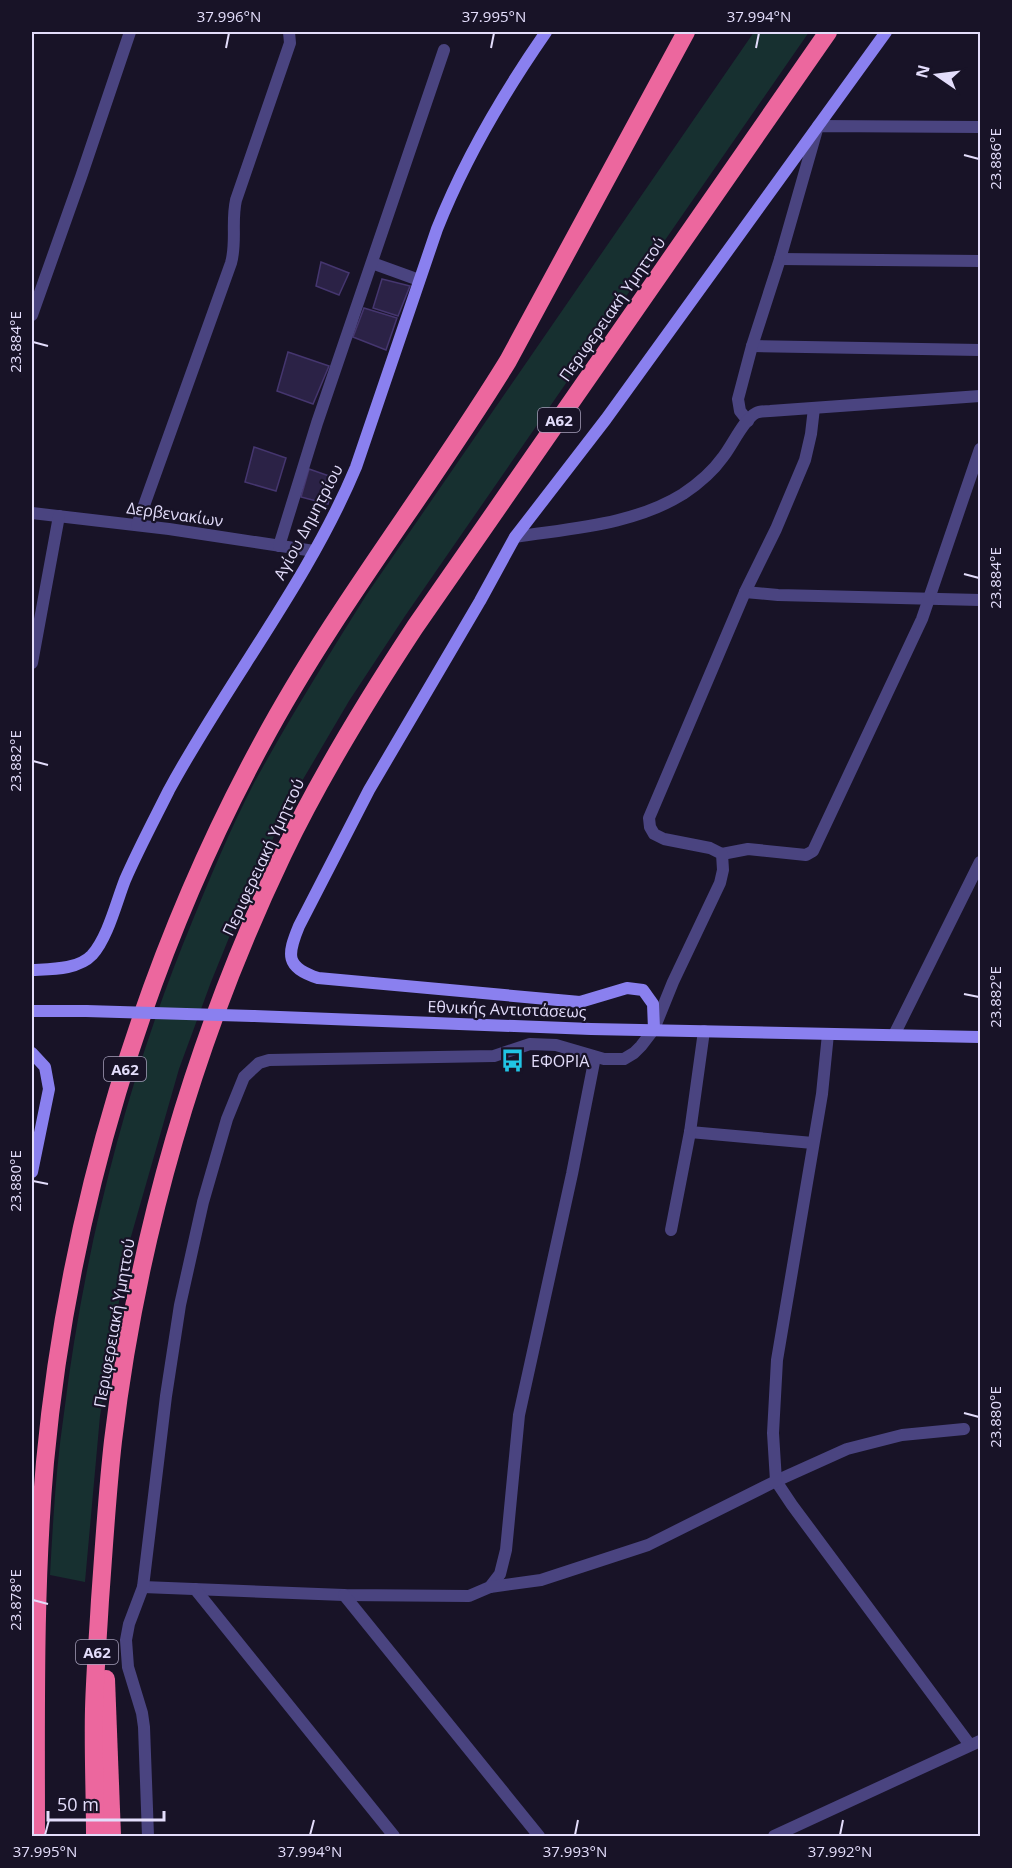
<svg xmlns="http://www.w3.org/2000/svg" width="1012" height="1868" viewBox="0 0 1012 1868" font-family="'Open Sans',sans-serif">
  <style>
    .green { fill: #173030 }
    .building { fill: #2b2246; stroke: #45366f; stroke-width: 1.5 }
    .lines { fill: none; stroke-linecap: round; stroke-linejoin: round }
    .street { stroke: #4a4480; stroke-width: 12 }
    .secondary { stroke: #8a80ef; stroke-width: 12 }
    .highway { stroke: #ec679e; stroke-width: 18 }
    .secondary-bridge { stroke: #8a80ef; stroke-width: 12 }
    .ticks { fill: none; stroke: #e3ddfb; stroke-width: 2 }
    .labels { text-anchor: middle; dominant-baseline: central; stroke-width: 4.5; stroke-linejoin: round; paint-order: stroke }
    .shield { fill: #181327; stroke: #a6a0bb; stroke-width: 1.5 }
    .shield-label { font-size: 15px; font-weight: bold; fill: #e3ddfb }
    .street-label { font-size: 16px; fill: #e3ddfb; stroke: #181327 }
    .poi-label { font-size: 16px; fill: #e3ddfb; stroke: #181327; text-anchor: start }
    .neatline { fill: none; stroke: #e3ddfb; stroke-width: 2 }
    .ticks-label { font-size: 15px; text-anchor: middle; fill: #e3ddfb }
  </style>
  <rect width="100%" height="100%" fill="#181327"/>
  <path class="green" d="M754,32H809L405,616L349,701L295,793L250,886L211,982L179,1069L128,1247L100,1416L85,1582L50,1575C53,1521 56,1467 64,1413C85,1245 127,1079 192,922C211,875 231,828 254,783C289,719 328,656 367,594Z"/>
  <g class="building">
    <polygon points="321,262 349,273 339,295 316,286"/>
    <polygon points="382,279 410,286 398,316 373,308"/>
    <polygon points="364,308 397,318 386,350 353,337"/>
    <polygon points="288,352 329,366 313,404 277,391"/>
    <polygon points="254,447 286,458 276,491 245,482"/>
    <polygon points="309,469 335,478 328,504 301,497"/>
  </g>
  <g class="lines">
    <g class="street">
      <polyline points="780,259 980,261"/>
      <polyline points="372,263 419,280"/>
      <polyline points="32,315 81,177 130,32"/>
      <polyline points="752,346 980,350"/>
      <polyline points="748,421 740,411 738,399 752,346 780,259 818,126 980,127"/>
      <polyline points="32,513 169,529 314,551"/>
      <path d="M137,525L231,263C237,242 231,222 236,200L290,43L289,32"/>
      <path d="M515,537C572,528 633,525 683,494C698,484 713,471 723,457C732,446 744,419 756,413C760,411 766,411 770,411L980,396"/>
      <polyline points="279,546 317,423 444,50"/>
      <polyline points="745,592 778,595 980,600"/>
      <polyline points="32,663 59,516"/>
      <polyline points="722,854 748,849 806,855 813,851 922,619 980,449"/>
      <polyline points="894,1035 980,862"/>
      <polyline points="690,1132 813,1143"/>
      <polyline points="671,1230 690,1132 704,1031"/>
      <polyline points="964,1429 902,1435 847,1449 776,1481 792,1505 970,1745"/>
      <polyline points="143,1587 344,1595 469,1596 490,1587 500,1574 506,1550 519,1415 572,1174 595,1057"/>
      <polyline points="490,1587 541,1580 648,1545 776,1481 773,1433 777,1360 822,1094 828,1034"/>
      <polyline points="195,1589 394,1836"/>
      <polyline points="344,1595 539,1836"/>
      <polyline points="148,1836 144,1727 142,1713 128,1667 126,1640 129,1624 143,1587 166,1396 180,1305 203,1202 227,1119 244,1077 259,1063 269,1060 494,1056 530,1044 556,1045 604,1059 624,1059 634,1053 641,1046 654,1029 673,982 720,883 723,870 722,854 710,848 664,839 654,834 650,827 649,818 745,592 776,529 805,460 811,434 814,408"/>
      <polyline points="774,1836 980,1741"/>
    </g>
    <g class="secondary">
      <path d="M32,970C50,969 78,970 92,955C108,937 116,903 125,880C138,850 154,820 169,790C228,681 308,582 356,467L437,229C465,158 503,94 546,32"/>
      <polyline points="32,1011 86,1011"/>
      <polyline points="253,1016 591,1029 980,1037"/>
      <path d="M654,1029L653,1004L643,990L627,988L580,1002L318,978C285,967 287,955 299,926L369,790L480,601L515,537L606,419L886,32"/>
      <polyline points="32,1053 45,1067 49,1089 32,1172"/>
    </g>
    <g class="highway">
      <polyline points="106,1679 112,1836"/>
      <path d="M36,1836C36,1712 34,1587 45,1462C68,1214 143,962 262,743C334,609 429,490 508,361L686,32"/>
      <path d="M95,1836C95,1794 93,1751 94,1709C95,1673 98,1636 100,1600C104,1547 107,1494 113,1441C137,1238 195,1038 283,854C321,775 367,700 415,627L828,32"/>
    </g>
    <polyline class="secondary-bridge" points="86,1011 253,1016"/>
  </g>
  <path class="ticks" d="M226,48L229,33M491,48L494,33M756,48L759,33M964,155L979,159M33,342L48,346M964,574L979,578M33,761L48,765M964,994L979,997M33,1181L48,1184M964,1413L979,1417M33,1600L48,1604M45,1835L49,1820M310,1835L314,1820M575,1835L578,1820M840,1835L843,1820"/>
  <defs>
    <symbol id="bus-bare" viewBox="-9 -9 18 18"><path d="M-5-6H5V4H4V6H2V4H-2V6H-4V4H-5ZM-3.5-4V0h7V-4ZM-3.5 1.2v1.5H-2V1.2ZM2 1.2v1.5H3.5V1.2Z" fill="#21c4e4" stroke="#181327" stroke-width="2.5" paint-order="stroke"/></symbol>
  </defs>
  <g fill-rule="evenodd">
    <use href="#bus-bare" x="496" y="1044" width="33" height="33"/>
  </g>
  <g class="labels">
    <g class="shield">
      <rect x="538" y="408" width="42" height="24" rx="4.5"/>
      <rect x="104" y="1057" width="42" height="24" rx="4.5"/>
      <rect x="76" y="1640" width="42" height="24" rx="4.5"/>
    </g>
    <g class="shield-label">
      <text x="559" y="420">Α62</text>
      <text x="125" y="1069">Α62</text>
      <text x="97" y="1652">Α62</text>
    </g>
    <g class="street-label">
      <text transform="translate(612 309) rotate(-55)">Περιφερειακή Υμηττού</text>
      <text transform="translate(175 514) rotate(8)">Δερβενακίων</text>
      <text transform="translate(308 522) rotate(-62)">Αγίου Δημητρίου</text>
      <text transform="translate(263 857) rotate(-65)">Περιφερειακή Υμηττού</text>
      <text transform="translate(507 1009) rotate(2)">Εθνικής Αντιστάσεως</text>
      <text transform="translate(114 1323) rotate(-80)">Περιφερειακή Υμηττού</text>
    </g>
    <g class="poi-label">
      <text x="531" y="1061">ΕΦΟΡΙΑ</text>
    </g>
  </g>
  <rect width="1012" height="1868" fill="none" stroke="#181327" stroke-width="66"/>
  <g transform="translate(937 75) rotate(284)" stroke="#181327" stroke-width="4.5" paint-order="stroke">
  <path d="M0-4.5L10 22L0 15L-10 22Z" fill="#e3ddfb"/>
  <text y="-9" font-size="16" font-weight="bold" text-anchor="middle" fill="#e3ddfb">N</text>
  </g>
  <path d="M48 1811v9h116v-9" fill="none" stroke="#e3ddfb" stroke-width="3"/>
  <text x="57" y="1811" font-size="18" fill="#e3ddfb" stroke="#181327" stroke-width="4.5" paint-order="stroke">50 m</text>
  <rect x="33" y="33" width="946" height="1802" class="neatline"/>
  <g class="ticks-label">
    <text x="229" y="22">37.996°N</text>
    <text x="494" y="22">37.995°N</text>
    <text x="759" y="22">37.994°N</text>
    <text transform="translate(996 159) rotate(-90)" y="5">23.886°E</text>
    <text transform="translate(16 342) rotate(-90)" y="5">23.884°E</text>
    <text transform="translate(996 578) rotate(-90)" y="5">23.884°E</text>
    <text transform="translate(16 761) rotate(-90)" y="5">23.882°E</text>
    <text transform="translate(996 997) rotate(-90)" y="5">23.882°E</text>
    <text transform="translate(16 1181) rotate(-90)" y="5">23.880°E</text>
    <text transform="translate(996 1417) rotate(-90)" y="5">23.880°E</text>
    <text transform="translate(16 1600) rotate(-90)" y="5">23.878°E</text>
    <text x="45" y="1857">37.995°N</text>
    <text x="310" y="1857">37.994°N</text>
    <text x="575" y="1857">37.993°N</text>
    <text x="840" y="1857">37.992°N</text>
  </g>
</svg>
